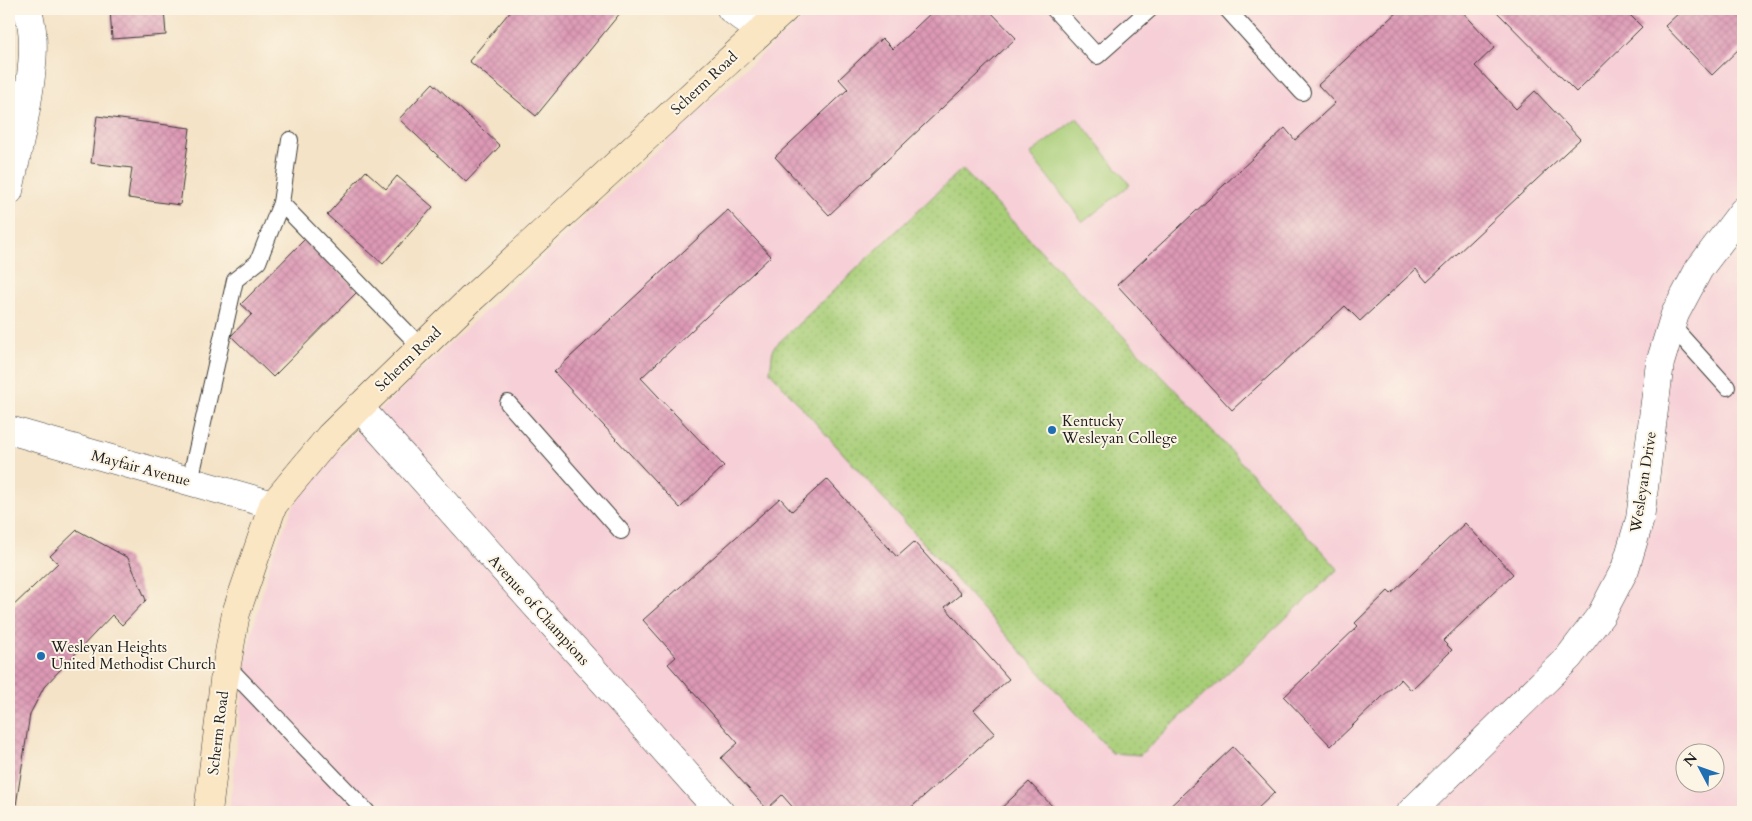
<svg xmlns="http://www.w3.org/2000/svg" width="1752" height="821" viewBox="0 0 1752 821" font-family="Cardo,serif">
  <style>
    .built { fill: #f6cfd7; fill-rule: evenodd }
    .grass { fill: url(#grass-dots); stroke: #62744a }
    .garden { fill: #a7cd77; stroke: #62744a }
    .building { fill: url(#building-cross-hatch) }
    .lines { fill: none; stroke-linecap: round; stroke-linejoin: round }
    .lane-casing { stroke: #3c3a36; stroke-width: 18 }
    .street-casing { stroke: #3c3a36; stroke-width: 29 }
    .secondary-casing { stroke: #3c3a36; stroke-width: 29 }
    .lane { stroke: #fff; stroke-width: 16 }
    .street { stroke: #fff; stroke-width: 28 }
    .secondary { stroke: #fbe6c4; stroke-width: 28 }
    .poi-dot { fill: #1f6fb2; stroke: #fcf5e5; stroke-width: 2 }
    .labels { text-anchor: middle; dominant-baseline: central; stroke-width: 4; stroke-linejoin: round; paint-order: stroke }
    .street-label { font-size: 15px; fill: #1c1c1c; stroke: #fcf5e5 }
    .poi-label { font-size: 15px; fill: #1c1c1c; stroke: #fcf5e5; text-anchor: start }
  </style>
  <defs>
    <pattern id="grass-dots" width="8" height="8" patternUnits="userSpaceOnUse" patternTransform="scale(1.25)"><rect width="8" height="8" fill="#a7cd77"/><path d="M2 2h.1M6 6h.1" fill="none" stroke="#8faf66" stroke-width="1.8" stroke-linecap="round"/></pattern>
    <pattern id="building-cross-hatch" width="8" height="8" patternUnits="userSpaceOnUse" patternTransform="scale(1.25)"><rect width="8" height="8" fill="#dd99b5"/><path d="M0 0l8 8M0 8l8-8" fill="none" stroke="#bd839b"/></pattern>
  </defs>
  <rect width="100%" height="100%" fill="#fcf5e5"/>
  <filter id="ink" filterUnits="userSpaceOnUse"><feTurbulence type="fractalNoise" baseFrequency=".02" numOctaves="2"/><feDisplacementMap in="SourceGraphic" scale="10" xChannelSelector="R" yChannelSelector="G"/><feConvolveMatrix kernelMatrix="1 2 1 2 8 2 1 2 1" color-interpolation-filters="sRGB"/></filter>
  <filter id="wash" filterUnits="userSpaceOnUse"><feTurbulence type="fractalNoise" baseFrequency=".0096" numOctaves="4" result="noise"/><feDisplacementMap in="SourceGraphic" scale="20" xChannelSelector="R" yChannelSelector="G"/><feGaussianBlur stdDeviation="1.12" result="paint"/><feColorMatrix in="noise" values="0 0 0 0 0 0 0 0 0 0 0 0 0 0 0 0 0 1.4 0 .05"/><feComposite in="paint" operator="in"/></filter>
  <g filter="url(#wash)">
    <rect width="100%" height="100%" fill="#f4e3c7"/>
    <path class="built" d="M813,9H1743V812H229L248,648L271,560L293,507L330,458L389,401L704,106ZM1684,754H1714V784H1684Z"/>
    <polygon class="grass" points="962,169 1178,393 1338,569 1140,755 1112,753 770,372 773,348"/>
    <polygon class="garden" points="1077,118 1130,185 1083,222 1030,154"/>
    <g id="blocks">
      <g class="building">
        <polygon points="110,9 164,9 166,35 112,39"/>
        <polygon points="512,9 617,9 621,12 536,116 469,61"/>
        <polygon points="935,9 988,9 1016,38 829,215 775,157 848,89 839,79 882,38 893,49"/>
        <polygon points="1400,9 1460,9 1495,47 1475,66 1516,109 1535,91 1580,139 1427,282 1416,269 1360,321 1345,306 1232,410 1117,285 1285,128 1295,140 1335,103 1318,85"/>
        <polygon points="1494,9 1574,9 1578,13 1582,9 1624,9 1642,27 1576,92"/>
        <polygon points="1683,9 1743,9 1743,45 1712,75 1665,26"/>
        <polygon points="433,83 500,146 466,182 399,119"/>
        <polygon points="97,116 190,128 180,205 128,198 132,168 91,163"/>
        <polygon points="366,171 386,189 397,176 433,207 383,264 327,215"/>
        <polygon points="728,210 771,256 641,378 724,466 680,508 554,372"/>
        <polygon points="305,239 358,291 273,377 231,336 252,314 241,304"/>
        <polygon points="827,479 897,557 914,542 961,594 945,607 1009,679 974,710 995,733 906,812 797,812 782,795 767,809 721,758 738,743 668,664 676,657 643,620 780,498 792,511"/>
        <polygon points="1465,523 1513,574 1443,641 1452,650 1411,690 1401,679 1331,746 1284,697 1358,626 1355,623 1388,591 1391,594"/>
        <polygon points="77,530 128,558 146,600 122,625 112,615 44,687 30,714 15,812 9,812 9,610 58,563 50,556"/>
        <polygon points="1233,747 1275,792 1254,812 1164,812"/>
        <polygon points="1029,782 1058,812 997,812"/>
      </g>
    </g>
  </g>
  <g filter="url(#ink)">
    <use href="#blocks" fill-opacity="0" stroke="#3c3a36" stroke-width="1"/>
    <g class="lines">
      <defs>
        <g id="lane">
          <polyline points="1054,9 1097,56 1150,9"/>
          <polyline points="1227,9 1302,92"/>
          <polyline points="281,203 421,347"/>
          <polyline points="1672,326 1727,387"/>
          <polyline points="508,403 621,531"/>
          <polyline points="190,481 235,280 258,262 281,203 290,140"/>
          <polyline points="227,666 367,812"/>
        </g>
        <g id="street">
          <polyline points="731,9 760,31"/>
          <path d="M9,191C17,150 46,44 26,9"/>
          <polyline points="359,407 720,812"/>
          <polyline points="9,430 273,505"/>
          <polyline points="1411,812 1569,657 1601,615 1625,569 1640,519 1660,363 1675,314 1699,269 1743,211"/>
        </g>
        <polyline id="secondary" points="208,812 224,681 236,613 273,505 330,436 471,299 785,9"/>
      </defs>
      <use href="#lane" class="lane-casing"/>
      <use href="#street" class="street-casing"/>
      <use href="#secondary" class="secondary-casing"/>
      <use href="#lane" class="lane"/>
      <use href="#street" class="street"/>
      <use href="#secondary" class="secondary"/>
    </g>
  </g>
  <g class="poi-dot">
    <circle cx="1052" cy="430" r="5"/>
    <circle cx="41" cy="656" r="5"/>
  </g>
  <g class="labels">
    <g class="street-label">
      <text transform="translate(704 83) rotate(-43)">Scherm Road</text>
      <text transform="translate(408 359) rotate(-44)">Scherm Road</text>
      <text transform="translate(141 468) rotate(15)">Mayfair Avenue</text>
      <text transform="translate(1643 482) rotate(-81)">Wesleyan Drive</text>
      <text transform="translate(539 610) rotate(48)">Avenue of Champions</text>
      <text transform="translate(218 733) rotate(-83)">Scherm Road</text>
    </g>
    <g class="poi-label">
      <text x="1062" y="421">Kentucky<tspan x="1062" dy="17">Wesleyan College</tspan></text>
      <text x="51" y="647">Wesleyan Heights<tspan x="51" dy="17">United Methodist Church</tspan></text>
    </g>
  </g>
  <rect width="1752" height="821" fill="none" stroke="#fcf5e5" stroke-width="30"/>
  <g transform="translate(1700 768) rotate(311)"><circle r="24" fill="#fcf5e5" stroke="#a29e95"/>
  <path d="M0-4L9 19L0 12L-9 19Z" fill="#1f6fb2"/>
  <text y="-8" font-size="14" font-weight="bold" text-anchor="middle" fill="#1c1c1c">N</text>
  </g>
</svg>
